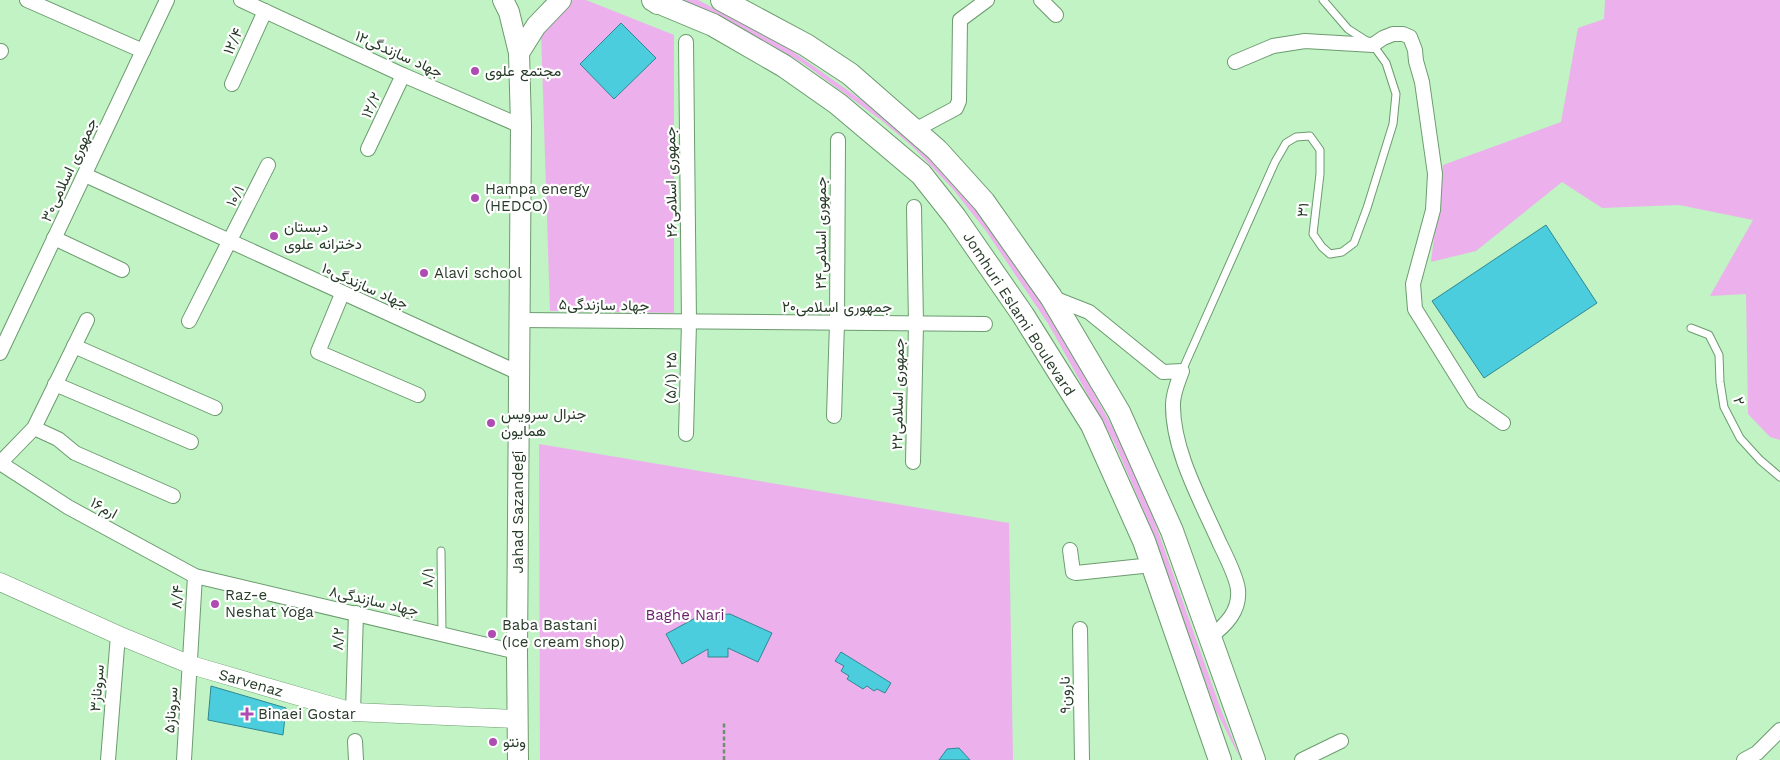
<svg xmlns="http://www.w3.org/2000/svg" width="1780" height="760" viewBox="0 0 1780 760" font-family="'Work Sans',Vazirmatn,sans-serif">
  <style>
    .green { fill: #ecb1ec }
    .building { fill: #4ccddd; stroke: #318791 }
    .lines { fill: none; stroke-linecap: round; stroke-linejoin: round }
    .service-casing { stroke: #6c9b6f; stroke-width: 9 }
    .minor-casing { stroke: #6c9b6f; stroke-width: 16 }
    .tertiary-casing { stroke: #6c9b6f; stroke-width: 19 }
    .secondary-casing { stroke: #6c9b6f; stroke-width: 22 }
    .primary-casing { stroke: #6c9b6f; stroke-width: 24 }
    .trunk-casing { stroke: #6c9b6f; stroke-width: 26 }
    .path { stroke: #6d8f6f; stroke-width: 2.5; stroke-dasharray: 4 2.5; stroke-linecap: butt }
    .service { stroke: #fff; stroke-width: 7 }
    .minor { stroke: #fff; stroke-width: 14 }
    .tertiary { stroke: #fff; stroke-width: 18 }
    .secondary { stroke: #fff; stroke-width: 20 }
    .primary { stroke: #fff; stroke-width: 22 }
    .trunk { stroke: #fff; stroke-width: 24 }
    .poi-dot { fill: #af4cb2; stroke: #fff; stroke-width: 2 }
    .labels { text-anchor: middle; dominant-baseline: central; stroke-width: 4.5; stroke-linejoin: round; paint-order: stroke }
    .street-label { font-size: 15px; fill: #273b28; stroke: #fff }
    .poi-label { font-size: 15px; fill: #273b28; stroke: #fff; text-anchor: start }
    .park-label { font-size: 15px; fill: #691f6c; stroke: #fff }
  </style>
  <rect width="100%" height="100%" fill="#c1f3c4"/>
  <g class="green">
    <polygon points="573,0 586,0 674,35 674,313 550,311 541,33"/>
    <polygon points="686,0 698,0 781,43 884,116 915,142 953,182 990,226 1055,322 1120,441 1153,517 1220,707 1241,760 1216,711 1147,519 1115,444 1049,325 986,231 953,189 913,147 881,120 804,64 724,18 685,2"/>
    <polygon points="1605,0 1780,0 1780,440 1770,437 1748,414 1746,294 1710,296 1753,220 1679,205 1602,208 1562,182 1476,251 1431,262 1443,165 1561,122 1578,28 1604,19"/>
    <polygon points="539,444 1009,523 1013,760 540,760"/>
  </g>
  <g class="building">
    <polygon points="621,23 656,58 614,99 580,64"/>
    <polygon points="1546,225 1597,303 1484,378 1432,301"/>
    <polygon points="730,614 772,633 758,662 728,648 728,657 708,657 708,649 682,664 666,634 699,616"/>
    <polygon points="841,652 891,683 885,693 877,689 874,691 867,686 863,689 847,679 849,676 841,671 844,666 835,661"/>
    <polygon points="211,686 286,708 283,735 208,720"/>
    <polygon points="959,748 970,760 939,760 947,749"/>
  </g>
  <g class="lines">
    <defs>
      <g id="service">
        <polyline points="1691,328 1709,335 1719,355 1720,382 1724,407 1740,438 1760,460 1780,477"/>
        <polyline points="1182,371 1275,162 1286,143 1296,137 1310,136 1320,150 1320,174 1313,234 1322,247 1330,254 1342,252 1354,243 1367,208 1393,124 1396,94 1386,63 1373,45 1348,29 1323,0"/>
        <polyline points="441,551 442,634"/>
      </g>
      <g id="minor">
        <polyline points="27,0 143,51"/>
        <polyline points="241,0 403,75 521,126"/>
        <polyline points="1041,0 1056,15"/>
        <polyline points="0,52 1,51"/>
        <polyline points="1235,62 1273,46 1305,41 1373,45 1383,38 1393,34 1403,34 1410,37 1415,50 1416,61 1422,82 1435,174 1433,210 1413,284 1415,309 1473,402 1503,423"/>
        <polyline points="232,84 265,11"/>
        <polyline points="915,130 956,108 959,101 960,20 987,0"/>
        <polyline points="368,149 403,75"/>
        <polyline points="85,175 519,373"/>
        <polyline points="54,238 122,270"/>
        <polyline points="342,294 318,352 418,395"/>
        <path d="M1051,297L1089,312L1163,372L1182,371C1178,382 1173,393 1173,404C1172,450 1202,503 1220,544C1226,556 1237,578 1238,590C1240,611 1226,625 1210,637"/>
        <polyline points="519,320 985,324"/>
        <polyline points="189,321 268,165"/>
        <polyline points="74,346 215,408"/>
        <polyline points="0,353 167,0"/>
        <polyline points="55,384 191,442"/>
        <polyline points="834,416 837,323 838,140"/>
        <polyline points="34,428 58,439 75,453 173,496"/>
        <polyline points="686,434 689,323 686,42"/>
        <polyline points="913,462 916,324 914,207"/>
        <polyline points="0,463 68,507 195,576 517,652"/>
        <polyline points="0,463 34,428 87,320"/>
        <polyline points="1070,550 1073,572 1076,573 1152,565"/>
        <polyline points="1080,629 1082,760"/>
        <polyline points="353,712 356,613"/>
        <polyline points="355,741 356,760"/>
        <polyline points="108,760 118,635"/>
        <polyline points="184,760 195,576"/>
        <polyline points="1302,760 1341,741"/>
        <polyline points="1744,760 1757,753 1780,730"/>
      </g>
      <polyline id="tertiary" points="0,582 118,635 191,665 353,712 517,719"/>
      <g id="secondary">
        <polyline points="503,0 509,12 519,53 521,126 517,652 518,760"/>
        <polyline points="519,53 536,26 561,0"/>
      </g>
      <g id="primary">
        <polyline points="653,0 713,25 784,66 838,104 921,174 955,217 1023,315 1092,425 1144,541 1220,760"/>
        <polyline points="722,0 806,45 850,74 937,150 984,202 1051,297 1119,412 1172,531 1254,760"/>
      </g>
      <polyline id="trunk" points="657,0 658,2"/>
    </defs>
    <use href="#service" class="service-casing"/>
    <use href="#minor" class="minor-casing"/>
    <use href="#tertiary" class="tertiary-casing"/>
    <use href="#secondary" class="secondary-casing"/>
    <use href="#primary" class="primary-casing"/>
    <use href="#trunk" class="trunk-casing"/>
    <polyline class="path" points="724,760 724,723"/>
    <use href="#service" class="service"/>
    <use href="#minor" class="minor"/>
    <use href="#tertiary" class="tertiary"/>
    <use href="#secondary" class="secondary"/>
    <use href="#primary" class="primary"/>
    <use href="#trunk" class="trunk"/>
  </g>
  <g class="poi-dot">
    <circle cx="475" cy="71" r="5"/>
    <circle cx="475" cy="198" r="5"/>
    <circle cx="274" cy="236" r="5"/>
    <circle cx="424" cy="273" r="5"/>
    <circle cx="491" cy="423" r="5"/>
    <circle cx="215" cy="604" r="5"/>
    <circle cx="492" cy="634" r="5"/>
    <path d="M244.5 706.5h5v5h5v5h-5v5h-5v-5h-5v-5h5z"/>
    <circle cx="493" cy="742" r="5"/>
  </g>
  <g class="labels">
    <g class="street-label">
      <text transform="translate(233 41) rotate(-66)">۱۲/۴</text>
      <text transform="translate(399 54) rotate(24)">جهاد سازندگی۱۲</text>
      <text transform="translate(371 105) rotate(-65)">۱۲/۲</text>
      <text transform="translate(69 170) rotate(-65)">جمهوری اسلامی۳۰</text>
      <text transform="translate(671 182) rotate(-91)">جمهوری اسلامی۲۶</text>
      <text transform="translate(235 196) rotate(-63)">۱۰/۱</text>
      <text transform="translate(1303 210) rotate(-83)">۳۱</text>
      <text transform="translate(821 233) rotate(-90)">جمهوری اسلامی۲۴</text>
      <text transform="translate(365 286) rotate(24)">جهاد سازندگی۱۰</text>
      <text transform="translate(604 305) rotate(1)">جهاد سازندگی۵</text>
      <text x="837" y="307">جمهوری اسلامی۲۰</text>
      <text transform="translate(1019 314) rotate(57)">Jomhuri Eslami Boulevard</text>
      <text transform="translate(671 378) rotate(-89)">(۵/۱) ۲۵</text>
      <text transform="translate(898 394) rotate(-89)">جمهوری اسلامی۲۲</text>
      <text transform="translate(1739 401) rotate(73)">۲</text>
      <text transform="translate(104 508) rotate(29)">ارم۱۶</text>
      <text transform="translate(518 512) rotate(-90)">Jahad Sazandegi</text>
      <text transform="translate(428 578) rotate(-90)">۸/۱</text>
      <text transform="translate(177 597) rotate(-86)">۸/۴</text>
      <text transform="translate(374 601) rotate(13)">جهاد سازندگی۸</text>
      <text transform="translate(338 639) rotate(-87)">۸/۲</text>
      <text transform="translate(251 683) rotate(16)">Sarvenaz</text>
      <text transform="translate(97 688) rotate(-85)">سروناز۳</text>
      <text transform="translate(1065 695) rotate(-91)">نارون۹</text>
      <text transform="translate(171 710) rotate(-86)">سروناز۵</text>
    </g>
    <g class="poi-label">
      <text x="485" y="71">مجتمع علوی</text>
      <text x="485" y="189">Hampa energy<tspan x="485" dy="17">(HEDCO)</tspan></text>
      <text x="284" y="227">دبستان<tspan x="284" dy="17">دخترانه علوی</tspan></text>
      <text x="434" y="273">Alavi school</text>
      <text x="501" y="414">جنرال سرویس<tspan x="501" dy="17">همایون</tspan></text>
      <text x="225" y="595">Raz-e<tspan x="225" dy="17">Neshat Yoga</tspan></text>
      <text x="502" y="625">Baba Bastani<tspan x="502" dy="17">(Ice cream shop)</tspan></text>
      <text x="258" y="714">Binaei Gostar</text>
      <text x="503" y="742">ونتو</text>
    </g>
    <g class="park-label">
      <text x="685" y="615">Baghe Nari</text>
    </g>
  </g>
</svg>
